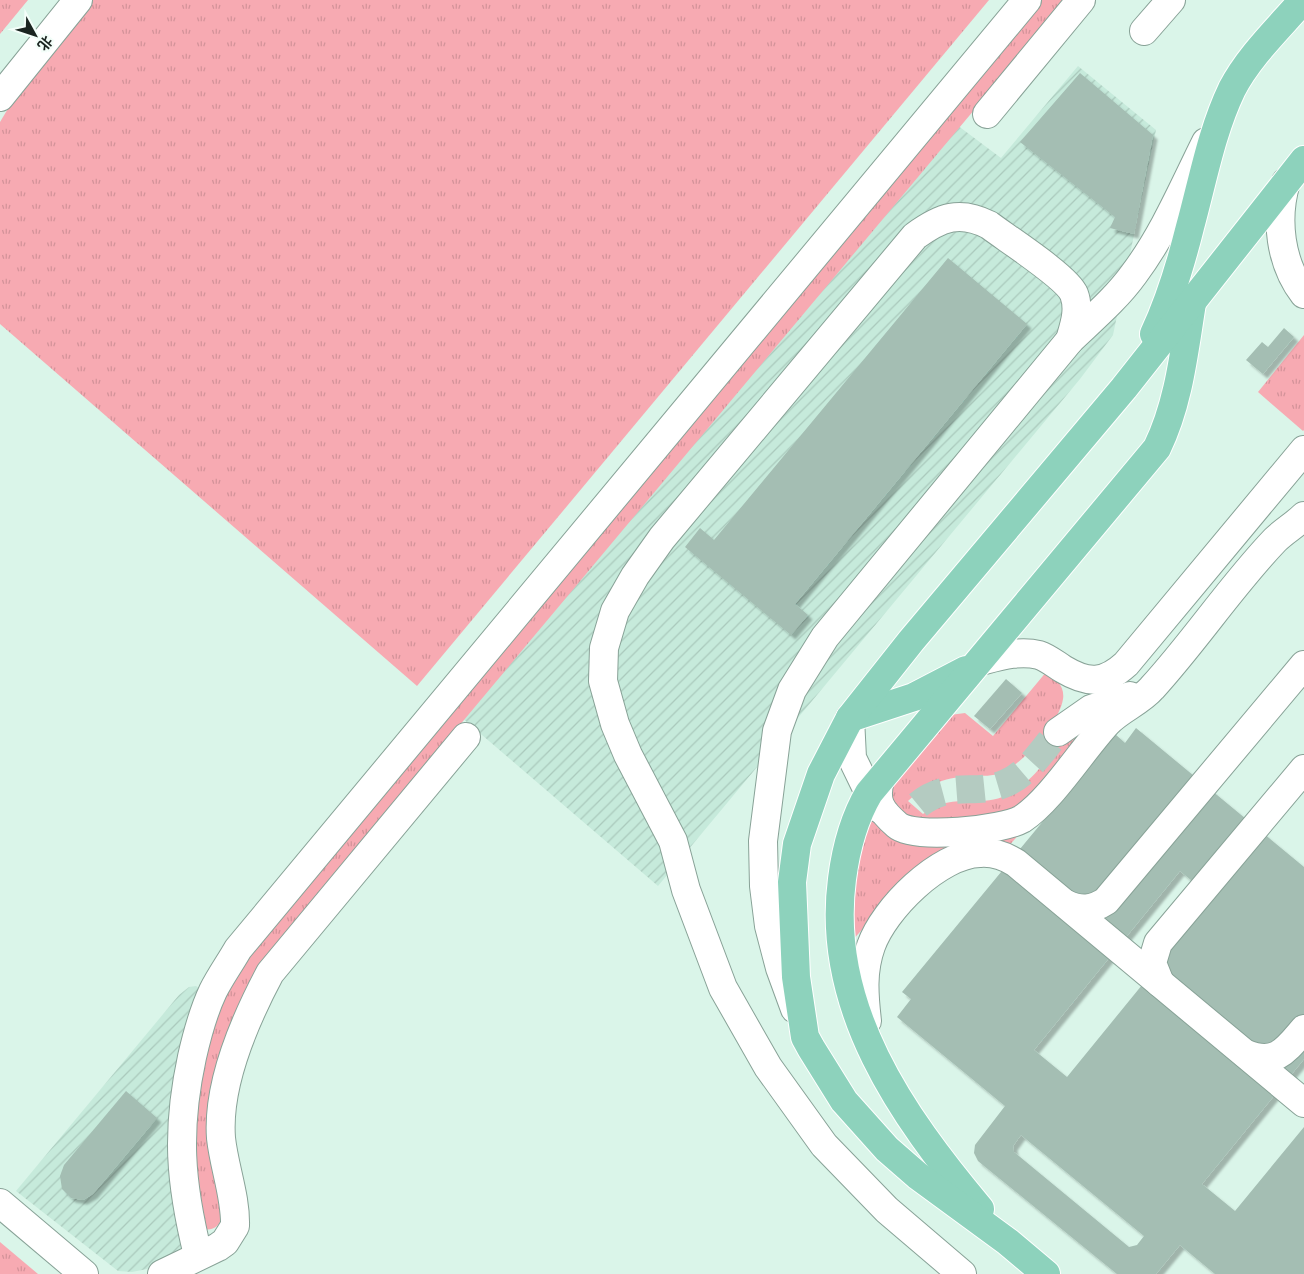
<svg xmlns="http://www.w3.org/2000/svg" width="1304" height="1274" viewBox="0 0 1304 1274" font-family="Rubik,'Noto Sans SC',sans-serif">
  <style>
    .industrial { fill: url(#industrial-furrows) }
    .grass { fill: url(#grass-tufts) }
    .building { fill: #a4beb3; fill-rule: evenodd; filter: url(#shadow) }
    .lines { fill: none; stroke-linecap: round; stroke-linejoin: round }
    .minor-tunnel { stroke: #b4cbc1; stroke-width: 28; stroke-dasharray: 28 14; stroke-linecap: butt }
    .minor-casing { stroke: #88a297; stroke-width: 30 }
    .major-casing { stroke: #fff; stroke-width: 30 }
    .minor { stroke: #fff; stroke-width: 28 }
    .major { stroke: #8dd2bc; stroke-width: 28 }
  </style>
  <defs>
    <pattern id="industrial-furrows" width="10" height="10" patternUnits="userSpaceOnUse" patternTransform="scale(1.25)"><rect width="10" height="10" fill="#c6eadb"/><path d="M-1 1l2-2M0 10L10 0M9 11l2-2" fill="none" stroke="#aac9bc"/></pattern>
    <pattern id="grass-tufts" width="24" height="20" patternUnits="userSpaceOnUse" patternTransform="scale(1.25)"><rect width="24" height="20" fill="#f7aab2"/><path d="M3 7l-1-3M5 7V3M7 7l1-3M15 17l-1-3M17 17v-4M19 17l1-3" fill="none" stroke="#d39299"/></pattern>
    <filter id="shadow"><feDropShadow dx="4.5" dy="4.5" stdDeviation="1" flood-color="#0004"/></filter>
  </defs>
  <rect width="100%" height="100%" fill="#daf5e9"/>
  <g class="industrial">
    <polygon points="1078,66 1156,130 1113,335 1080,379 658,886 454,711 949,119 1001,158"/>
    <polygon points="196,986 203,991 191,1228 182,1251 147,1269 132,1272 118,1271 16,1191 179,995 189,987"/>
  </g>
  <g class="grass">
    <polygon points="0,0 28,0 0,34"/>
    <polygon points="93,0 989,0 417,686 0,324 0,122 27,77"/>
    <path d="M1039,0H1066L280,940L257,971L238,1006L228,1035L209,1153L223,1216C219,1226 214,1231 203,1229L190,1177L200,1058L235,972Z"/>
    <polygon points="1304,335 1304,430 1303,431 1258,392"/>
    <path d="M1047,671C1056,678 1065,687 1063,699C1060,722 1022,765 1001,773C993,776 982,776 974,776C947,777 928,783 908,801L923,814C954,791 978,809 1007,795C1030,785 1044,761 1062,743C1071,734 1086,728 1097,721L1019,810L921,826L901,817L887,789L950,715L965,713L993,736Z"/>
    <polygon points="870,814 1022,831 1007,848 896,892 850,943 852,881"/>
    <polygon points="0,1242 38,1274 0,1274"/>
  </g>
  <g class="building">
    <polygon points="1080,73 1153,135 1134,234 1110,228 1115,217 1020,142"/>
    <polygon points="948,258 1027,324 795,604 808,615 791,635 685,547 700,528 714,540"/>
    <polygon points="1284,328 1294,337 1263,374 1246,360 1262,342 1268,347"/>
    <polygon points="1006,679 1022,693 990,729 974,716"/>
    <path d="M1136,728L1304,867V1059L1202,1184L1235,1211L1304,1127V1274H1215L1180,1245L1156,1274H1117L978,1161L974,1153L975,1145L1005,1106L897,1017L911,999L902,992L1115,734L1125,743ZM1180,871L1213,898L1067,1077L1034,1050ZM1021,1135L1144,1236L1137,1245L1129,1247L1014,1152L1013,1146Z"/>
    <polygon points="126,1091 157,1118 93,1194 83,1200 71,1198 62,1189 60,1176 64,1165"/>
  </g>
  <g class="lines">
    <path class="minor-tunnel" d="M918,805C950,779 975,797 1006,783C1028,774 1043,749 1058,732"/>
    <defs>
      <g id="minor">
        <polyline points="1144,31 1171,0"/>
        <polyline points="0,97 78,0"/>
        <polyline points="987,114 1081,0"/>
        <path d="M1286,182C1275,219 1280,263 1304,294"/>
        <path d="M1070,340C1092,319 1116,299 1134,274C1164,234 1184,186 1206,142"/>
        <path d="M981,661C1000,656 1020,650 1039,655C1048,658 1055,664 1063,669C1088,684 1104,684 1126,664L1304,450"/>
        <polyline points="850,718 852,758 869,793 880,809"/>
        <polyline points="1058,732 1091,709 1130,696"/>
        <path d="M880,780C874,802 881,811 897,825C914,840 1003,830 1022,819C1051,800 1082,750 1107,723C1120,709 1140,702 1152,688C1195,641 1231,586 1275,540C1284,531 1295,525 1304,516"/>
        <path d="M1066,904C1081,911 1092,910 1106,901L1304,665"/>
        <polyline points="1160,983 1152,963 1158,943 1304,769"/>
        <path d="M795,1009L780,968L769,926L764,886L763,841L777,731L792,690L825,637L1070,340C1074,326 1080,310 1074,294C1067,277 1006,238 989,225C960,210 941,217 915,236L662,538L635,576L615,611L604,648L603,681L615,724L628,755L673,841L686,890L723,988L768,1067L824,1145L887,1210L962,1274"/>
        <path d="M867,1021C864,995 862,971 871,946C884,909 939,854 980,853C993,852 1005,856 1016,863L1304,1103"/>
        <path d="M1246,1054C1276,1066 1286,1050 1304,1029"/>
        <polyline points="0,1203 84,1274"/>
        <path d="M198,1255C180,1182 176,1131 192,1057C197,1035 203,1012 213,991C220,977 230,963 238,949L1027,0"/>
        <path d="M162,1274L218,1247L225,1242L235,1226C236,1197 224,1167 221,1138C217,1084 245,1020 270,973L466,737"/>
      </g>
      <g id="major">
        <path d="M1154,334C1170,300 1181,263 1190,227C1203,180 1211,133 1232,89C1249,56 1279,28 1303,0"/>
        <polyline points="850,718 914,697 966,670"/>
        <path d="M980,1209C902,1116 825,1007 842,879C846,848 853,820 869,793L1157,448C1179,403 1184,352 1192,303"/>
        <polyline points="1046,1274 1008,1242 918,1176 887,1149 844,1101 811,1048 805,1037 796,977 792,882 797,844 821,774 850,718 911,641 1124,388 1304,160"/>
      </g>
    </defs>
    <use href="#minor" class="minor-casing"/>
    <use href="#major" class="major-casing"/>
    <use href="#minor" class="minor"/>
    <use href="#major" class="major"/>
  </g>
  <g transform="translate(35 35) rotate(130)" stroke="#f3fef9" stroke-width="4" paint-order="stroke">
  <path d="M0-4L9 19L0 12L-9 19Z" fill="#1a2420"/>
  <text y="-8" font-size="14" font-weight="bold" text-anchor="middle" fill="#1a2420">北</text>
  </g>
</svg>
